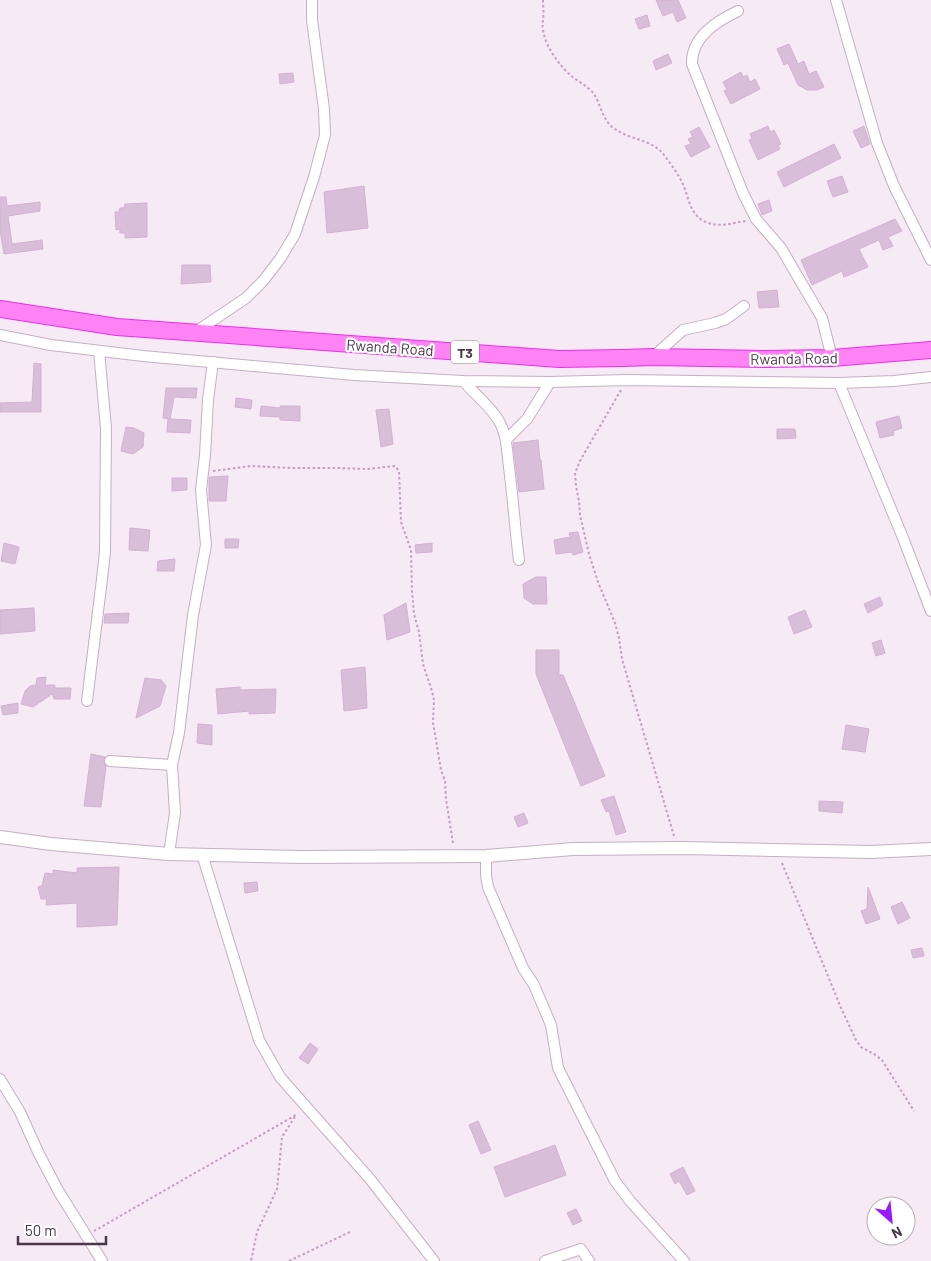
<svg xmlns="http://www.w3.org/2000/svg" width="931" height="1261" viewBox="0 0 931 1261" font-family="Barlow,sans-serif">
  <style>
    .building { fill: #d9bed9; stroke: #d5b0d4 }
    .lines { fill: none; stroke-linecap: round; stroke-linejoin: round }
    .minor-casing { stroke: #c6aec4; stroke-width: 12 }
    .tertiary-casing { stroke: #c6aec4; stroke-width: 14 }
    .trunk-casing { stroke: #ed2ee6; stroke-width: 18 }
    .path { stroke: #c69bc4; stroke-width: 2; stroke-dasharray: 2.5 2.5; stroke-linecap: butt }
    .minor { stroke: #fff; stroke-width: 10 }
    .tertiary { stroke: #fff; stroke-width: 12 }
    .trunk { stroke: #ff83f4; stroke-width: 16 }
    .labels { text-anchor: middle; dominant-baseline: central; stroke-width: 4.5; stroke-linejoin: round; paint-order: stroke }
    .shield { fill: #fff; stroke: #817381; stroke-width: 1 }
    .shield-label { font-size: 14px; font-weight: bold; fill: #4b374b }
    .street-label { font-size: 15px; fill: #4b374b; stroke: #fff }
  </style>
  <rect width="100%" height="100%" fill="#f6eaf5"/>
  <g class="building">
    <polygon points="656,0 678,0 686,18 677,22 673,12 663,16"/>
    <polygon points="647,15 650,26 639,29 635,19"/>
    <polygon points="789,44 798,64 804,61 809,74 816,71 824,87 817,90 807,90 798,85 788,63 784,65 777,49"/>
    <polygon points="668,54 672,63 656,70 653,61"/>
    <polygon points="741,72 743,77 747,75 750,82 755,79 760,89 731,104 724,91 727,90 723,82"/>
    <polygon points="293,73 294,82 280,84 279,74"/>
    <polygon points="768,126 770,132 774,130 781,144 778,145 780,149 758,160 749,140 752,139 750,134"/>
    <polygon points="864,126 870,144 861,148 853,131"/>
    <polygon points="699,127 710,147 691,157 685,146 691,144 688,139 693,137 690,132"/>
    <polygon points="834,144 841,158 784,187 777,172"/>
    <polygon points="842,176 848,192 833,197 827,181"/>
    <polygon points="364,186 368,228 327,233 324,192"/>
    <polygon points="0,197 6,197 7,206 40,202 40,211 8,216 12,244 42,240 43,249 4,254 0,230"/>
    <polygon points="769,200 772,211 762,215 758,204"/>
    <polygon points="147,203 147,237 125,238 125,233 120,233 120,229 116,230 115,212 119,212 120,208 124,208 125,204"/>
    <polygon points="895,219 902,231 888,237 893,246 883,250 879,240 859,249 868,267 844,277 842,271 812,285 801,260"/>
    <polygon points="182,265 210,265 211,282 181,284"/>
    <polygon points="777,290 779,307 759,308 757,292"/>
    <polygon points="34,363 41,364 41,412 0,412 0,403 32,402"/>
    <polygon points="166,388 197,388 196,398 174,397 170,419 163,418"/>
    <polygon points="236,398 252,400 251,409 235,407"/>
    <polygon points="261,406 280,408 280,406 300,406 300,421 280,420 280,417 260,416"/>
    <polygon points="389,409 393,444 381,447 376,410"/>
    <polygon points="899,416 902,428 893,431 894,435 880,438 876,422"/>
    <polygon points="168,419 191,420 190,433 167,432"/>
    <polygon points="126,427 134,428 144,433 143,447 133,454 121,451"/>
    <polygon points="777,429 795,429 796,438 777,439"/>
    <polygon points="538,440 540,460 541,460 544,489 519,492 513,443"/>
    <polygon points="228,476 226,501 209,501 209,477"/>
    <polygon points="172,478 187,478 187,490 172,491"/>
    <polygon points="130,528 150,530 148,551 129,550"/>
    <polygon points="578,532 583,552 573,555 572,552 556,554 554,540 570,537 569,533"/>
    <polygon points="225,539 239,539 238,548 225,548"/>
    <polygon points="4,543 19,547 15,564 1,561"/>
    <polygon points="432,543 432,552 416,553 415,545"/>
    <polygon points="175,559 174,571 157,571 158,561"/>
    <polygon points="536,577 546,577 547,604 533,604 524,598 523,584"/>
    <polygon points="880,597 883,605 868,613 864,604"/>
    <polygon points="406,603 410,632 387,640 384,615"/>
    <polygon points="34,608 35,631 0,634 0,610"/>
    <polygon points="805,610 812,627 794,634 788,617"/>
    <polygon points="129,613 128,623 104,623 105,614"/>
    <polygon points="881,640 885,653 876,656 872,643"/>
    <polygon points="536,650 559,650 559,675 563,675 605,776 581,786 536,674"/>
    <polygon points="365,667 367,708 344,711 341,670"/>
    <polygon points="46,677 45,685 55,685 55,688 71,688 70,699 54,699 52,694 33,707 21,704 25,691 30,686 36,685 37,678"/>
    <polygon points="145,678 161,680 166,686 160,706 136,718"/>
    <polygon points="240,687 240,690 276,689 275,713 249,714 249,711 218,714 216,689"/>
    <polygon points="18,703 18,713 3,715 1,706"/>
    <polygon points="198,724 212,725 212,745 197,743"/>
    <polygon points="846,725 869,729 865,752 842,749"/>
    <polygon points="91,754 105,757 103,761 106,766 101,807 84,806"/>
    <polygon points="614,796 626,832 616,835 609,811 606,812 601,800"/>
    <polygon points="819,801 843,802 842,813 819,811"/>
    <polygon points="524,813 528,823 518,827 514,817"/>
    <polygon points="119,867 117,925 77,927 77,903 46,905 47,899 41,899 38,887 42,886 45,873 53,874 53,870 77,873 77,868"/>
    <polygon points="257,882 258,891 245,893 244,883"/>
    <polygon points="868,887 880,919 866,924 861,911 867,909"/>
    <polygon points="902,902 910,918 898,924 891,907"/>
    <polygon points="922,948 924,956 913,958 911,950"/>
    <polygon points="310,1043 318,1049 308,1064 299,1058"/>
    <polygon points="478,1121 491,1150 481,1154 469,1125"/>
    <polygon points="555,1145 566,1175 505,1197 494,1167"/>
    <polygon points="683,1167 695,1191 687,1195 679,1181 675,1184 670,1174"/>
    <polygon points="576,1209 582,1221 573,1225 567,1213"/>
  </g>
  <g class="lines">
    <defs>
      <g id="minor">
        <polyline points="836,0 877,143 894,186 931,260"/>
        <path d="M738,11C717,21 691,37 692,64L743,193L756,219L781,248L822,318L832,358"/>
        <polyline points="194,333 246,298 263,281 280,259 295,234 314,177 325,135 324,109 312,20 312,0"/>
        <polyline points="0,335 51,345 143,356 354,375 463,381 550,382 627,380 839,383 894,381 931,377"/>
        <polyline points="653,357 683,330 715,323 726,319 744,306"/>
        <path d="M463,381C475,394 490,406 499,421C507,435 507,452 509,467C513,498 515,529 519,560"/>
        <polyline points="839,383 903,538 931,611"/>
        <polyline points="506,440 527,419 550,382"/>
        <polyline points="87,701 102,579 105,552 106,428 99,351"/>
        <polyline points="110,761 172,765"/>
        <polyline points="169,854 175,813 172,765 179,733 193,615 206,545 201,490 205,455 208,400 213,362"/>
        <polyline points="202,854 259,1040 280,1077 370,1179 434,1261"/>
        <polyline points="486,856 486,875 488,887 523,968 534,985 551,1025 558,1068 615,1181 630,1201 684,1261"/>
        <polyline points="0,1079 20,1112 39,1154 59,1192 102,1261"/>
        <polyline points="545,1261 581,1249 589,1261"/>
      </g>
      <polyline id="tertiary" points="0,837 51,844 169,854 302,857 486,856 573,849 683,848 871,852 931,849"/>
      <polyline id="trunk" points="0,309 117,327 559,359 623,358 653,357 765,359 832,358 931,350"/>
    </defs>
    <use href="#minor" class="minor-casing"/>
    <use href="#tertiary" class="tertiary-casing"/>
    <use href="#trunk" class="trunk-casing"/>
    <g class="path">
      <path d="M543,0C543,6 544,13 543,19C543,23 542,26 543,30C546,48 558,63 570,75C577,81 588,86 594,94C601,105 603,122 615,129C630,140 652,139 664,155C671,164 678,174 683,184C688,196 690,213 702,220C717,229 731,223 746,221"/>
      <polyline points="621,390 581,459 575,473 576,486 579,501 580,515 589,554 598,582 615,623 619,638 622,659 674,836"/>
      <polyline points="213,471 251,466 292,468 338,468 367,469 395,466 399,471 401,522 411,550 412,591 414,614 419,632 423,664 432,691 434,700 433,723 435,734 441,770 445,781 446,799 453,843"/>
      <polyline points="782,863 841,1008 856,1040 861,1047 874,1054 882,1060 914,1111"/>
      <polyline points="94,1231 296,1115 282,1137 277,1189 257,1232 251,1261"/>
      <polyline points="289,1261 352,1231"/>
    </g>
    <use href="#minor" class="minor"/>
    <use href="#tertiary" class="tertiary"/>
    <use href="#trunk" class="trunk"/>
  </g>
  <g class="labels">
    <rect class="shield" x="451" y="340.5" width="28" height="23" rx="4"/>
    <g class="shield-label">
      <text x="465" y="352">T3</text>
    </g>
    <g class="street-label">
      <text transform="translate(390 347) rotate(4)">Rwanda Road</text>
      <text transform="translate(794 358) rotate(-1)">Rwanda Road</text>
    </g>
  </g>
  <g transform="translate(891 1221) rotate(153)"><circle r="24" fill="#ffffff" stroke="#b7afb7"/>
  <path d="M0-4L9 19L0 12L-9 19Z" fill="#9818ff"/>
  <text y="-8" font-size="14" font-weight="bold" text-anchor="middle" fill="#4b374b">N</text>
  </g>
  <path d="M18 1236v8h88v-8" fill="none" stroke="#4b374b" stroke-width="2.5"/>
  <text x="25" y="1236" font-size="15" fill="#4b374b" stroke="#ffffff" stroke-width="4" paint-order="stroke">50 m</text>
</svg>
